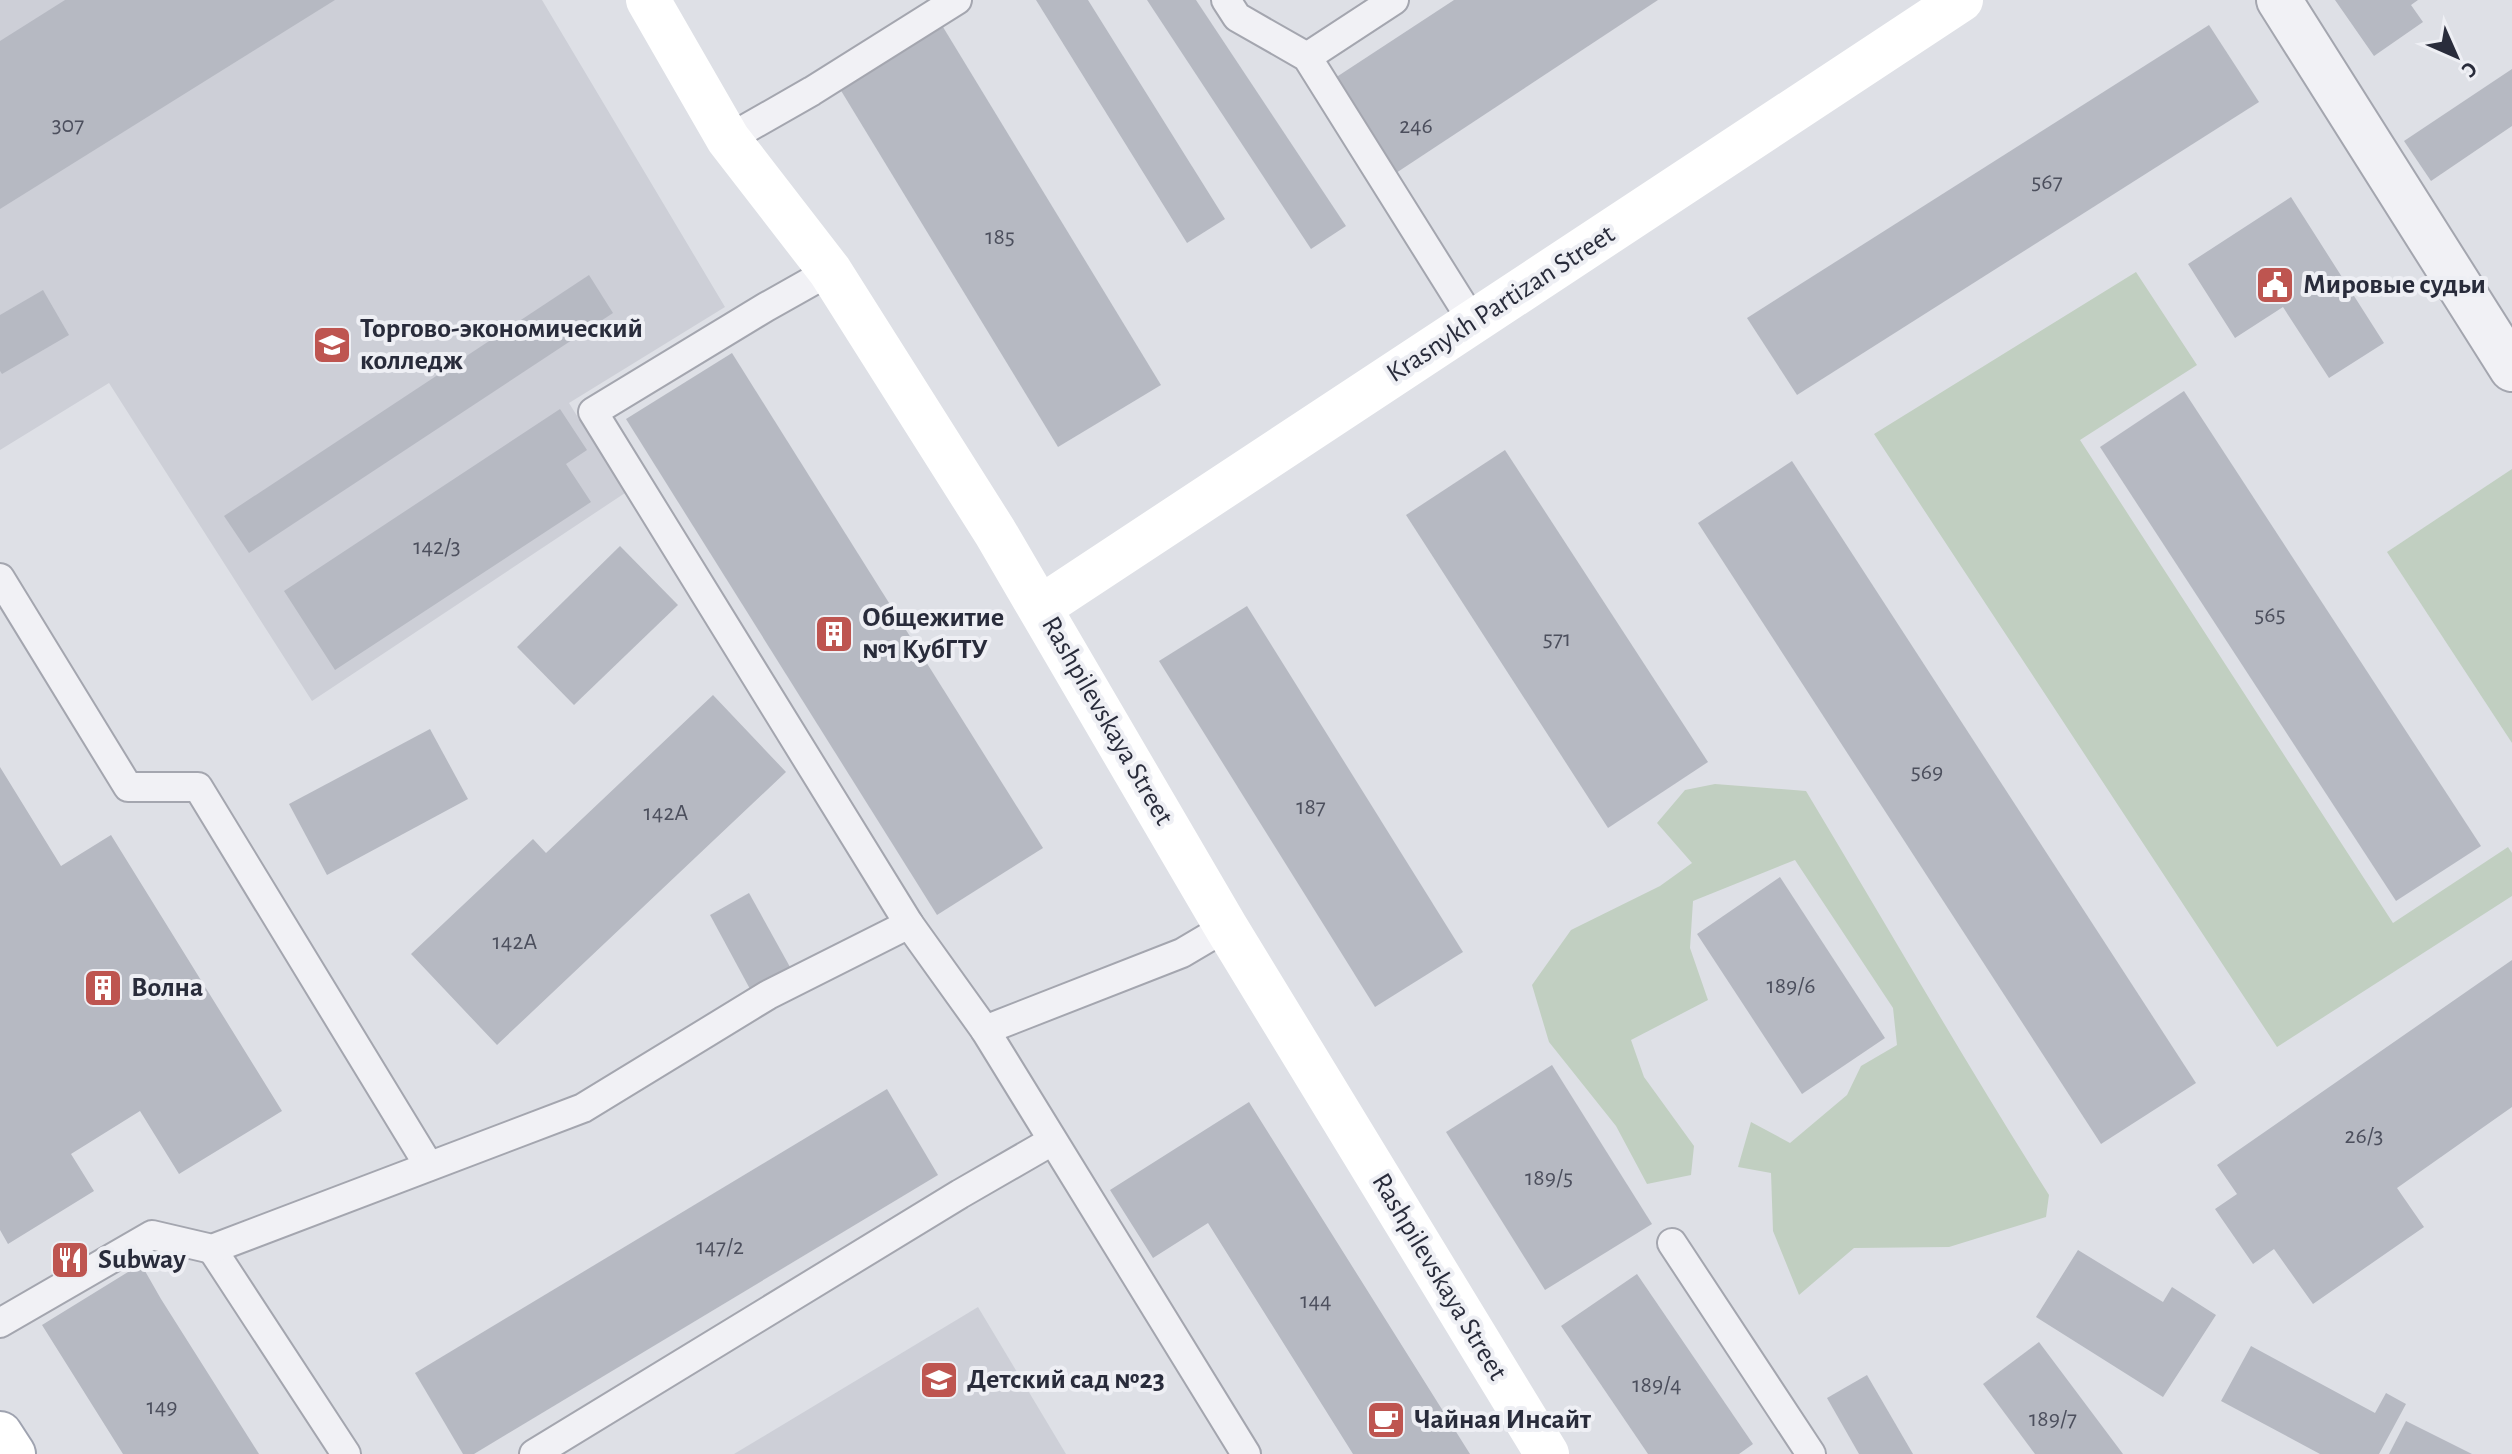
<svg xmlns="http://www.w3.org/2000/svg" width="2512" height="1454" viewBox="0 0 2512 1454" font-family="'Alegreya Sans',sans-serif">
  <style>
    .built { fill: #cdcfd7 }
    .green { fill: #c1cfc1 }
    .building { fill: #b6b9c2 }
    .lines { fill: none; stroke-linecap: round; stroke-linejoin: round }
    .lane-casing { stroke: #a4a6af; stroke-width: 32 }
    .street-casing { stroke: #a4a6af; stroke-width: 48 }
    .primary-casing { stroke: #9fa3b0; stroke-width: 48 }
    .lane { stroke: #f1f1f5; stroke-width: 28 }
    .street { stroke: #f1f1f5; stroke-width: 44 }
    .secondary { stroke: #fff; stroke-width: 44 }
    .primary { stroke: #fff; stroke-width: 44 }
    .labels { text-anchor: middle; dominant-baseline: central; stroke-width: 8; stroke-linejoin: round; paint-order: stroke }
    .number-label { font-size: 24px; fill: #4c4f5d }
    .poi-label { font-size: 28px; font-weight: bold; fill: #292c3b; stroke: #eeeff4; text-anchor: start }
    .street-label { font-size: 28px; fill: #292c3b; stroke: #eeeff4 }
  </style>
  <rect width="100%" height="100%" fill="#dee0e6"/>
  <g class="built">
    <polygon points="0,0 542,0 725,307 569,403 625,493 312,701 109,383 0,450"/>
    <polygon points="978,1307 1066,1454 734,1454"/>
  </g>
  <g class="green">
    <polygon points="2136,272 2197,365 2080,440 2393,923 2508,847 2512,853 2512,896 2277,1047 1874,434"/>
    <polygon points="2512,469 2512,743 2387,552"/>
    <path d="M1715,784L1806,791C1887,926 1965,1062 2049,1195L2046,1217L1949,1247L1854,1248L1799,1295L1773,1231L1771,1173L1738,1167L1751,1122L1790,1143L1847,1095L1861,1066L1897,1045L1893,1008L1795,860L1693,901L1690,948L1708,1000L1631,1040L1644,1077L1694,1146L1691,1175L1647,1184L1616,1126L1549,1042L1532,985L1571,930L1660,886L1692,863L1657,823L1685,790Z"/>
  </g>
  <g class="building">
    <polygon points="65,0 335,0 0,209 0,41"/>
    <polygon points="1036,0 1088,0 1225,219 1187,243"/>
    <polygon points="1147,0 1196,0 1346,226 1311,249"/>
    <polygon points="1454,0 1658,0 1396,173 1335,78"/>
    <polygon points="2335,0 2418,0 2411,5 2423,22 2374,56"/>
    <polygon points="2209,25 2259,102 1797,395 1747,318"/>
    <polygon points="943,27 1161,385 1058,447 840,89"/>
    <polygon points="2512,69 2512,126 2431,181 2404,141"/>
    <polygon points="2291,197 2384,343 2329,378 2283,307 2235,338 2188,264"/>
    <polygon points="589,275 613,313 249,553 224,516"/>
    <polygon points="43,290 69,335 2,374 0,371 0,315"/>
    <polygon points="732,353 1043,848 937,915 626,419"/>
    <polygon points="2184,391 2481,846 2396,901 2100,447"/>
    <polygon points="560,409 587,450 566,464 591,502 335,670 284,591"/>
    <polygon points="1505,450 1708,762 1608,828 1406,515"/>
    <polygon points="1792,461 2196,1083 2101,1144 1698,523"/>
    <polygon points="620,546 678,605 574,705 517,647"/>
    <polygon points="1247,606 1463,952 1375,1007 1159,661"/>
    <polygon points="713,695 786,772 497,1045 411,954 533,839 546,853"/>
    <polygon points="430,729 468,799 327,875 289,804"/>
    <polygon points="0,767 61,866 111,835 282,1111 179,1174 140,1111 71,1154 94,1191 8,1244 0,1230"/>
    <polygon points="1780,877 1885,1038 1802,1094 1697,934"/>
    <polygon points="749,893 790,967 750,989 710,915"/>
    <polygon points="2512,960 2512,1107 2397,1188 2424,1227 2313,1304 2274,1249 2253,1264 2215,1209 2237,1194 2217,1165"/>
    <polygon points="1552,1065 1652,1224 1545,1290 1446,1132"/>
    <polygon points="887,1089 938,1175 474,1454 463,1454 415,1373"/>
    <polygon points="1249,1102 1470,1454 1353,1454 1208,1223 1153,1258 1110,1190"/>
    <polygon points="2078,1250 2163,1302 2172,1287 2216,1315 2163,1397 2036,1317"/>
    <polygon points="141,1264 161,1299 259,1454 123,1454 42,1325"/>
    <polygon points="1637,1274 1753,1444 1739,1454 1648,1454 1561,1326"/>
    <polygon points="2039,1342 2123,1454 2035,1454 1983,1384"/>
    <polygon points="2251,1346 2375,1413 2386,1393 2406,1404 2379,1454 2320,1454 2221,1401"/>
    <polygon points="1867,1375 1913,1454 1859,1454 1827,1398"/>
    <polygon points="2406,1421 2472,1454 2389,1454"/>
  </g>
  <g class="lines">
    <defs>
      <g id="lane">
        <polyline points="1226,0 1237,17 1307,57 1473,322"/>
        <polyline points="1307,57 1394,0"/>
        <polyline points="728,139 812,91 957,0"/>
        <polyline points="830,271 766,307 593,412 909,924"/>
        <polyline points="0,578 128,787 198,787 429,1166"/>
        <polyline points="985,1030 1182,953 1226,927"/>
        <polyline points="1672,1243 1811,1454"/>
        <polyline points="212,1249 346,1454"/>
        <polyline points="0,1323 152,1235 212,1249 583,1108 768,995 909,924 985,1030 1246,1454"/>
        <polyline points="534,1454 960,1194 1052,1141"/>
      </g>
      <polyline id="street" points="2279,0 2512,369"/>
      <polyline id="primary" points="0,1434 13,1454"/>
    </defs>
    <use href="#lane" class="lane-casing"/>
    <use href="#street" class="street-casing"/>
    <use href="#primary" class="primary-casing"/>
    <use href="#lane" class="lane"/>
    <use href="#street" class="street"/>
    <g class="secondary">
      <polyline points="648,0 728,139 830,271 995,532 1226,927 1547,1454"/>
      <polyline points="1041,607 1961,0"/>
    </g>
    <use href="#primary" class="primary"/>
  </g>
  <defs>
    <symbol id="civic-square" viewBox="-11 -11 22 22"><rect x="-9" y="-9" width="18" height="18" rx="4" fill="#be5550" stroke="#eeeff4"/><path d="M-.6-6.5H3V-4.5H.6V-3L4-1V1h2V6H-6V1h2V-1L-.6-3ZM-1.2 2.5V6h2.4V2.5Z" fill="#fff"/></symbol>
    <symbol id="university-square" viewBox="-11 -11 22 22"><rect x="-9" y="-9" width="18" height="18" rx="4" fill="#be5550" stroke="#eeeff4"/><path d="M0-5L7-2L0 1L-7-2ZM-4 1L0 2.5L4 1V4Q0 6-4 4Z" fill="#fff"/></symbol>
    <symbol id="building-square" viewBox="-11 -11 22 22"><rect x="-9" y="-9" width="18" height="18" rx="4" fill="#be5550" stroke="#eeeff4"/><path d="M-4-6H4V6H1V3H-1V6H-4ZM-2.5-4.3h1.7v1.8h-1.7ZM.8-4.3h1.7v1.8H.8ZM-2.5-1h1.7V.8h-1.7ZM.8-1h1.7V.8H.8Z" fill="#fff"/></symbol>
    <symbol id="restaurant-square" viewBox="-11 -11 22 22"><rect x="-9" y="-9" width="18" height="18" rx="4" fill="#be5550" stroke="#eeeff4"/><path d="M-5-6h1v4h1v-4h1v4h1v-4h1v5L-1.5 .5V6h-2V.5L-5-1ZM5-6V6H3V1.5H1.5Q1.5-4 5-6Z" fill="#fff"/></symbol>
    <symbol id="school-square" viewBox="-11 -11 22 22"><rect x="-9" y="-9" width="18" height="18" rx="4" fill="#be5550" stroke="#eeeff4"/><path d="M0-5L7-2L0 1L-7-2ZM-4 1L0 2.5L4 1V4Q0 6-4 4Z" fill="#fff"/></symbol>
    <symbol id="cafe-square" viewBox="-11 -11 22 22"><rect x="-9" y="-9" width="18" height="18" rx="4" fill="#be5550" stroke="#eeeff4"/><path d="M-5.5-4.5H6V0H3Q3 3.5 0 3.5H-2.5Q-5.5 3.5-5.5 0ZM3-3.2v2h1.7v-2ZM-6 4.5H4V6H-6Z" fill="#fff"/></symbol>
  </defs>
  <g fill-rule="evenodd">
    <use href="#civic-square" x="2253" y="263" width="44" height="44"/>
    <use href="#university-square" x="310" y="323" width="44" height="44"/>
    <use href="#building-square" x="812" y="612" width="44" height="44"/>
    <use href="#building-square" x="81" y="966" width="44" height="44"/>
    <use href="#restaurant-square" x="48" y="1238" width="44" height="44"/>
    <use href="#school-square" x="917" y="1358" width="44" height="44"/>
    <use href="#cafe-square" x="1364" y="1398" width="44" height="44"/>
  </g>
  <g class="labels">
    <g class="number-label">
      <text x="68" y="125">307</text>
      <text x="1416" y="126">246</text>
      <text x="2047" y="182">567</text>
      <text x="1000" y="237">185</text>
      <text x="437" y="547">142/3</text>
      <text x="2270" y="615">565</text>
      <text x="1557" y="639">571</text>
      <text x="1927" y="772">569</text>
      <text x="1311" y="807">187</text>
      <text x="666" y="813">142А</text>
      <text x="515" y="942">142А</text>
      <text x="1791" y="986">189/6</text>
      <text x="2364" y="1136">26/3</text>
      <text x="1549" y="1178">189/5</text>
      <text x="720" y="1247">147/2</text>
      <text x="1316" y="1301">144</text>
      <text x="1657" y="1385">189/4</text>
      <text x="162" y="1407">149</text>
      <text x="2053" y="1419">189/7</text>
    </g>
    <g class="poi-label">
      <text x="2303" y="285">Мировые судьи</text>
      <text x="360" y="329">Торгово-экономический<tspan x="360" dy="32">колледж</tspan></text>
      <text x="862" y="618">Общежитие<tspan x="862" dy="32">№1 КубГТУ</tspan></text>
      <text x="131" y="988">Волна</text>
      <text x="98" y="1260">Subway</text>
      <text x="967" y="1380">Детский сад №23</text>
      <text x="1414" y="1420">Чайная Инсайт</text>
    </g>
    <g class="street-label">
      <text transform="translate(1501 304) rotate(-33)">Krasnykh Partizan Street</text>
      <text transform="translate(1107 721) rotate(60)">Rashpilevskaya Street</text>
      <text transform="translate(1439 1277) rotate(59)">Rashpilevskaya Street</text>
    </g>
  </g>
  <g transform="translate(2456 56) rotate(135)" stroke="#eeeff4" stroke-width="6" paint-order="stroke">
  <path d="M0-6L14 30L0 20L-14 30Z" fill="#292c3b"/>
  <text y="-12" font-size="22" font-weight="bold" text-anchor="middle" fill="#292c3b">С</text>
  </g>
</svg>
